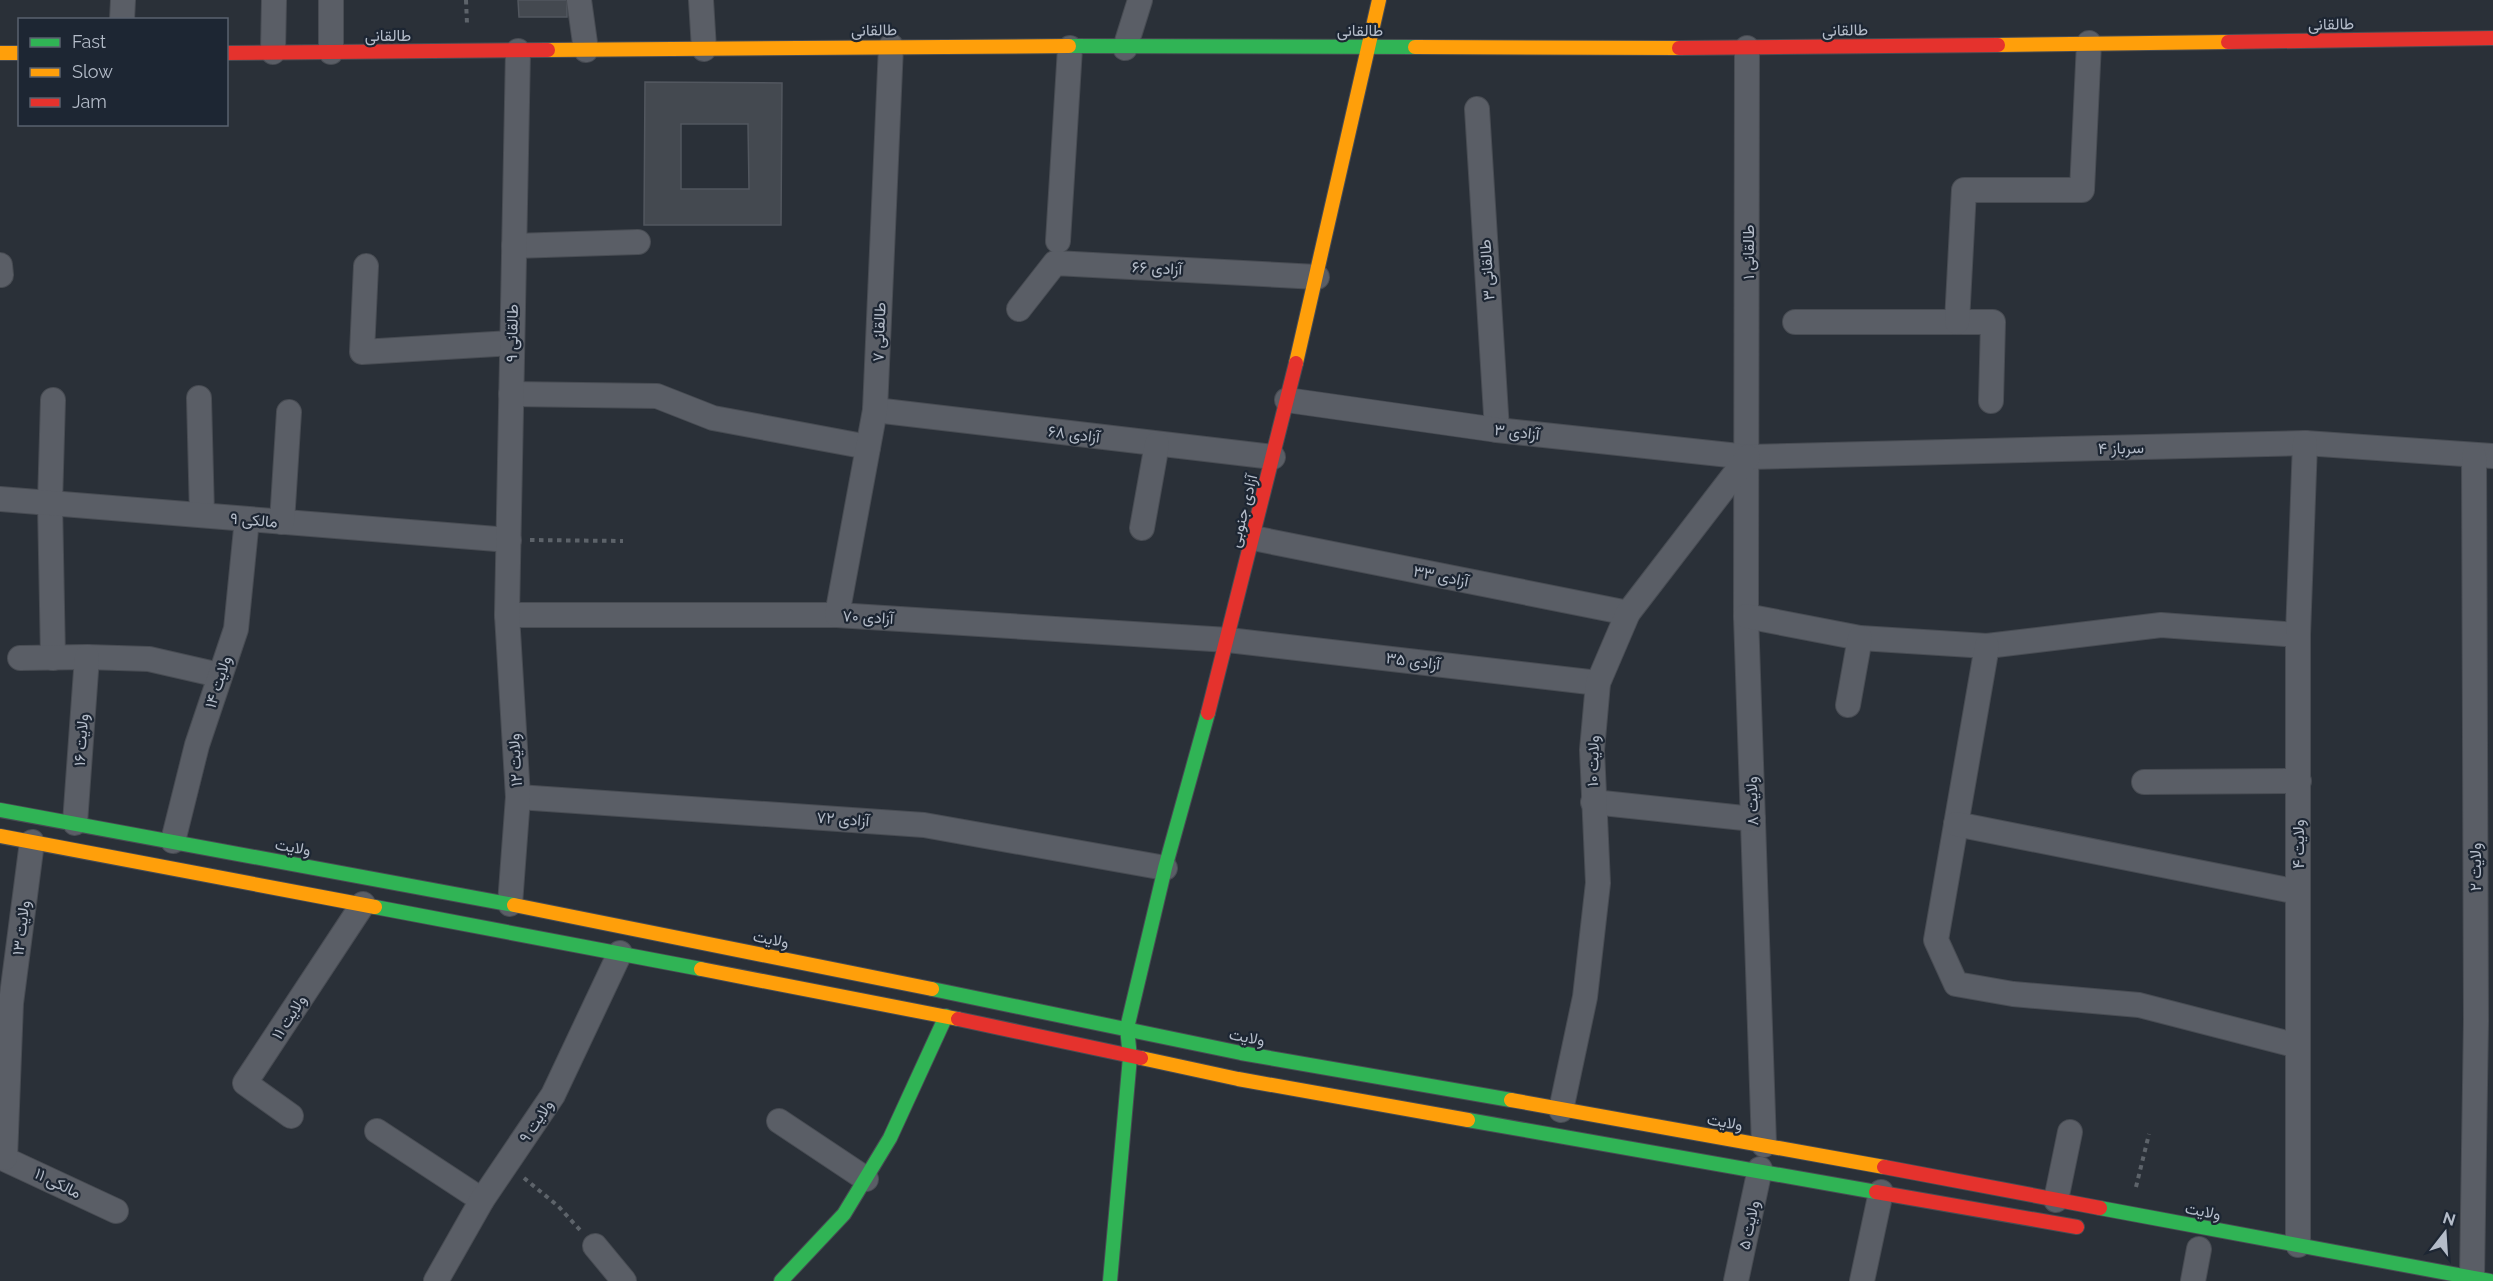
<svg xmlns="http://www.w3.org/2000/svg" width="2493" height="1281" viewBox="0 0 2493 1281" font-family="Raleway,Vazirmatn,sans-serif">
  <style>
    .building { fill: #444950; stroke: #52575f; stroke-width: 1.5; fill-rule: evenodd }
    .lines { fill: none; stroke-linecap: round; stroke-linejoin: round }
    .street-casing { stroke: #484c53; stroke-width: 26 }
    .fast-casing { stroke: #484c53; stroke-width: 16 }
    .slow-casing { stroke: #484c53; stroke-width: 16 }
    .jam-casing { stroke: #484c53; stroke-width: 16 }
    .path { stroke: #5d636a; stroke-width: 4; stroke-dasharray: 4.5 4.5; stroke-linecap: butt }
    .street { stroke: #5a5e66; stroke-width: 24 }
    .fast { stroke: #30b455; stroke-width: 14 }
    .slow { stroke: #ff9f0a; stroke-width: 14 }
    .jam { stroke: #e5322d; stroke-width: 14 }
    .labels { text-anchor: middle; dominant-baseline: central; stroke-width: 4.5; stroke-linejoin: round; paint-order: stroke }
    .street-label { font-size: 16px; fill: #b4bcc9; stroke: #1d2633 }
  </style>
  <rect width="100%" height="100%" fill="#2a3038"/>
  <g class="building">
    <polygon points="518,0 567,0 567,17 519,17"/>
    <path d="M645,82L782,83L781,225H644ZM681,124H748L749,189H681Z"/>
  </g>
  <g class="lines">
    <defs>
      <g id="street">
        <polyline points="579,0 586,50"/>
        <polyline points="701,0 704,49"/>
        <polyline points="122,20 123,0"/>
        <polyline points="1125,48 1140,0"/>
        <polyline points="1747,48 1746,616 1764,1145"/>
        <polyline points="273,52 274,0"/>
        <polyline points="331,52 331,0"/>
        <polyline points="1477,109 1497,430"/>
        <polyline points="1058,241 1070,48"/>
        <polyline points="514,246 638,242"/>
        <polyline points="0,265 1,275"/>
        <polyline points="366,266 362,352 512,343"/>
        <polyline points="1019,309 1055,263 1317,277"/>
        <polyline points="1795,322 1993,322 1991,401"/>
        <polyline points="1957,322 1964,190 2082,190 2089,43"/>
        <polyline points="511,394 657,396 713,418 868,447"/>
        <polyline points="199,398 202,515"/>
        <polyline points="53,400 50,503 53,658"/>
        <polyline points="1287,400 1497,430 1748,457 2305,443 2493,456"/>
        <polyline points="875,410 1273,457"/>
        <polyline points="0,499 509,540"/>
        <polyline points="282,522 289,412"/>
        <polyline points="1142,528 1157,444"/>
        <polyline points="1253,538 1628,613"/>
        <polyline points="507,615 837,615 1228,640 1598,683"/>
        <polyline points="837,615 875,410 891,46"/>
        <polyline points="1746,616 1860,638 1987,646 2161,625 2298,635"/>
        <polyline points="1987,646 1936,940 1956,984 2013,994 2139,1005 2298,1046"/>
        <polyline points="20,658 87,657 149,659 219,675"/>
        <polyline points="1848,705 1860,638"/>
        <polyline points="2144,782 2299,781"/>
        <polyline points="518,797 924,825 1165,868"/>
        <polyline points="1593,802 1753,819"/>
        <polyline points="75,823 87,657"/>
        <polyline points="1956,824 2298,892"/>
        <polyline points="173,841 197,745 236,629 247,519"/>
        <polyline points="510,904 518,797 507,615 518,51"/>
        <polyline points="1561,1110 1585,997 1598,883 1592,750 1598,683 1628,613 1748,457"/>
        <polyline points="291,1116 245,1083 363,904"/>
        <polyline points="779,1121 866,1179"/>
        <polyline points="377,1131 482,1200"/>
        <polyline points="0,1157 116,1211"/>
        <polyline points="5,1158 11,1003 32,842"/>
        <polyline points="2056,1200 2070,1132"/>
        <polyline points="2298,1245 2298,635 2305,443"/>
        <polyline points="595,1246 624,1281"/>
        <polyline points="2472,1278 2476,1021 2474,456"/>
        <polyline points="436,1281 482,1200 553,1095 620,953"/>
        <polyline points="1736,1281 1760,1169"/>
        <polyline points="1862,1281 1881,1192"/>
        <polyline points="2193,1281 2199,1249"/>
      </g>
      <g id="fast">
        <polyline points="1069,46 1415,47"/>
        <polyline points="0,810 514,905"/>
        <polyline points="375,907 701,969"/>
        <polyline points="932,989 1241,1053 1511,1100"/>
        <polyline points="1468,1120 1876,1192"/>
        <polyline points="2100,1208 2490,1281"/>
        <polyline points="781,1281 844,1214 890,1138 946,1016"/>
        <polyline points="1110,1281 1130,1057 1127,1028 1165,868 1208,713"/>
      </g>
      <g id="slow">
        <polyline points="1998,45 2228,42"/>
        <polyline points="1415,47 1679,48"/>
        <polyline points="548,50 1069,46"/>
        <polyline points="0,53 20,53"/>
        <polyline points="1296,363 1379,0"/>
        <polyline points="0,836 375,907"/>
        <polyline points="514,905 932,989"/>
        <polyline points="701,969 958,1019"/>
        <polyline points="1141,1058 1238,1079 1468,1120"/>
        <polyline points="1511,1100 1884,1167"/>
      </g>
      <g id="jam">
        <polyline points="2228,42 2493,38"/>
        <polyline points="1679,48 1998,45"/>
        <polyline points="226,53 548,50"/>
        <polyline points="1208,713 1296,363"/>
        <polyline points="958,1019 1141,1058"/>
        <polyline points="1884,1167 2100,1208"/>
        <polyline points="1876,1192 2077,1227"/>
      </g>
    </defs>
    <use href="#street" class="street-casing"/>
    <use href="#fast" class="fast-casing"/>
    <use href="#slow" class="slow-casing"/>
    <use href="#jam" class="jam-casing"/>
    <g class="path">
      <polyline points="466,0 467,24"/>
      <polyline points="530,540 623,541"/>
      <polyline points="524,1178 558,1206 580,1230"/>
      <polyline points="2136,1187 2149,1134"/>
    </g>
    <use href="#street" class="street"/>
    <use href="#fast" class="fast"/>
    <use href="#slow" class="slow"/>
    <use href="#jam" class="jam"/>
  </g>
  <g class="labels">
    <g class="street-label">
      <text transform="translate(2331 24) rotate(-1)">طالقانی</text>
      <text transform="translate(874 30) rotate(-1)">طالقانی</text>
      <text x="1360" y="30">طالقانی</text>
      <text transform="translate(1845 30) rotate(-1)">طالقانی</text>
      <text x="388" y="35">طالقانی</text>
      <text transform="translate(1748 252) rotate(-90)">طالقانی ۱</text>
      <text transform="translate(1157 268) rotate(3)">آزادی ۶۶</text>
      <text transform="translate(1487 270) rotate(-94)">طالقانی ۳</text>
      <text transform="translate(879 332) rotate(-88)">طالقانی ۷</text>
      <text transform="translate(512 333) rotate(-89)">طالقانی ۹</text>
      <text transform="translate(1517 432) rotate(6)">آزادی ۳</text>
      <text transform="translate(1074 434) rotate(7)">آزادی ۶۸</text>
      <text transform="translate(2121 448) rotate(-1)">سرباز ۴</text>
      <text transform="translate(1243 511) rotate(-76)">آزادی جنوبی</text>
      <text transform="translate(254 520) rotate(5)">مالکی ۹</text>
      <text transform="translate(1441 576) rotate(11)">آزادی ۳۳</text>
      <text transform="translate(868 617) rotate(3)">آزادی ۷۰</text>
      <text transform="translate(1413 661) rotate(7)">آزادی ۳۵</text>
      <text transform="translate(218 682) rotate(-72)">ولایت ۱۴</text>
      <text transform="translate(81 740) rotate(-86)">ولایت ۱۶</text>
      <text transform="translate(515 760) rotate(-93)">ولایت ۱۲</text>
      <text transform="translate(1593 761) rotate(-89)">ولایت ۱۰</text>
      <text transform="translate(1752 801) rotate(-92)">ولایت ۸</text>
      <text transform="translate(843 819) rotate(4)">آزادی ۷۲</text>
      <text transform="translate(2298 844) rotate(-90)">ولایت ۴</text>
      <text transform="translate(293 847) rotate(10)">ولایت</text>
      <text transform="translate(2475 867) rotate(-90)">ولایت ۲</text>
      <text transform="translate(21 928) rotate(-83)">ولایت ۱۳</text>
      <text transform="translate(771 939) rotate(11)">ولایت</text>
      <text transform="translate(289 1017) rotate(-57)">ولایت ۱۱</text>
      <text transform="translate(1247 1037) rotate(11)">ولایت</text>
      <text transform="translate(536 1121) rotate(-56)">ولایت ۹</text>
      <text transform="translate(1725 1122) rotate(10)">ولایت</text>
      <text transform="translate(58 1183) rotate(26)">مالکی ۱۱</text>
      <text transform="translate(2203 1211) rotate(11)">ولایت</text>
      <text transform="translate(1749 1225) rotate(-78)">ولایت ۵</text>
    </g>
  </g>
  <rect x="18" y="18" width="210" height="108" fill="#1d2633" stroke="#59626f" stroke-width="1.5"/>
  <rect x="30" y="38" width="30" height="9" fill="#30b455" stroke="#59626f" stroke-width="1.5"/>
  <text x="72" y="48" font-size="18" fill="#b4bcc9">Fast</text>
  <rect x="30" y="68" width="30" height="9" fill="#ff9f0a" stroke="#59626f" stroke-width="1.5"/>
  <text x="72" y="78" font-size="18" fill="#b4bcc9">Slow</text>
  <rect x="30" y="98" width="30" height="9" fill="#e5322d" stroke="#59626f" stroke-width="1.5"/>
  <text x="72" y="108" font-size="18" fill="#b4bcc9">Jam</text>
  <g transform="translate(2445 1233) rotate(17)" stroke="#1d2633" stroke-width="4.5" paint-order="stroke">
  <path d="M0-4.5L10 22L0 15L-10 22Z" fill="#b4bcc9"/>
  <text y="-9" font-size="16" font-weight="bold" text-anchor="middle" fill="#b4bcc9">N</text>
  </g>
</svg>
